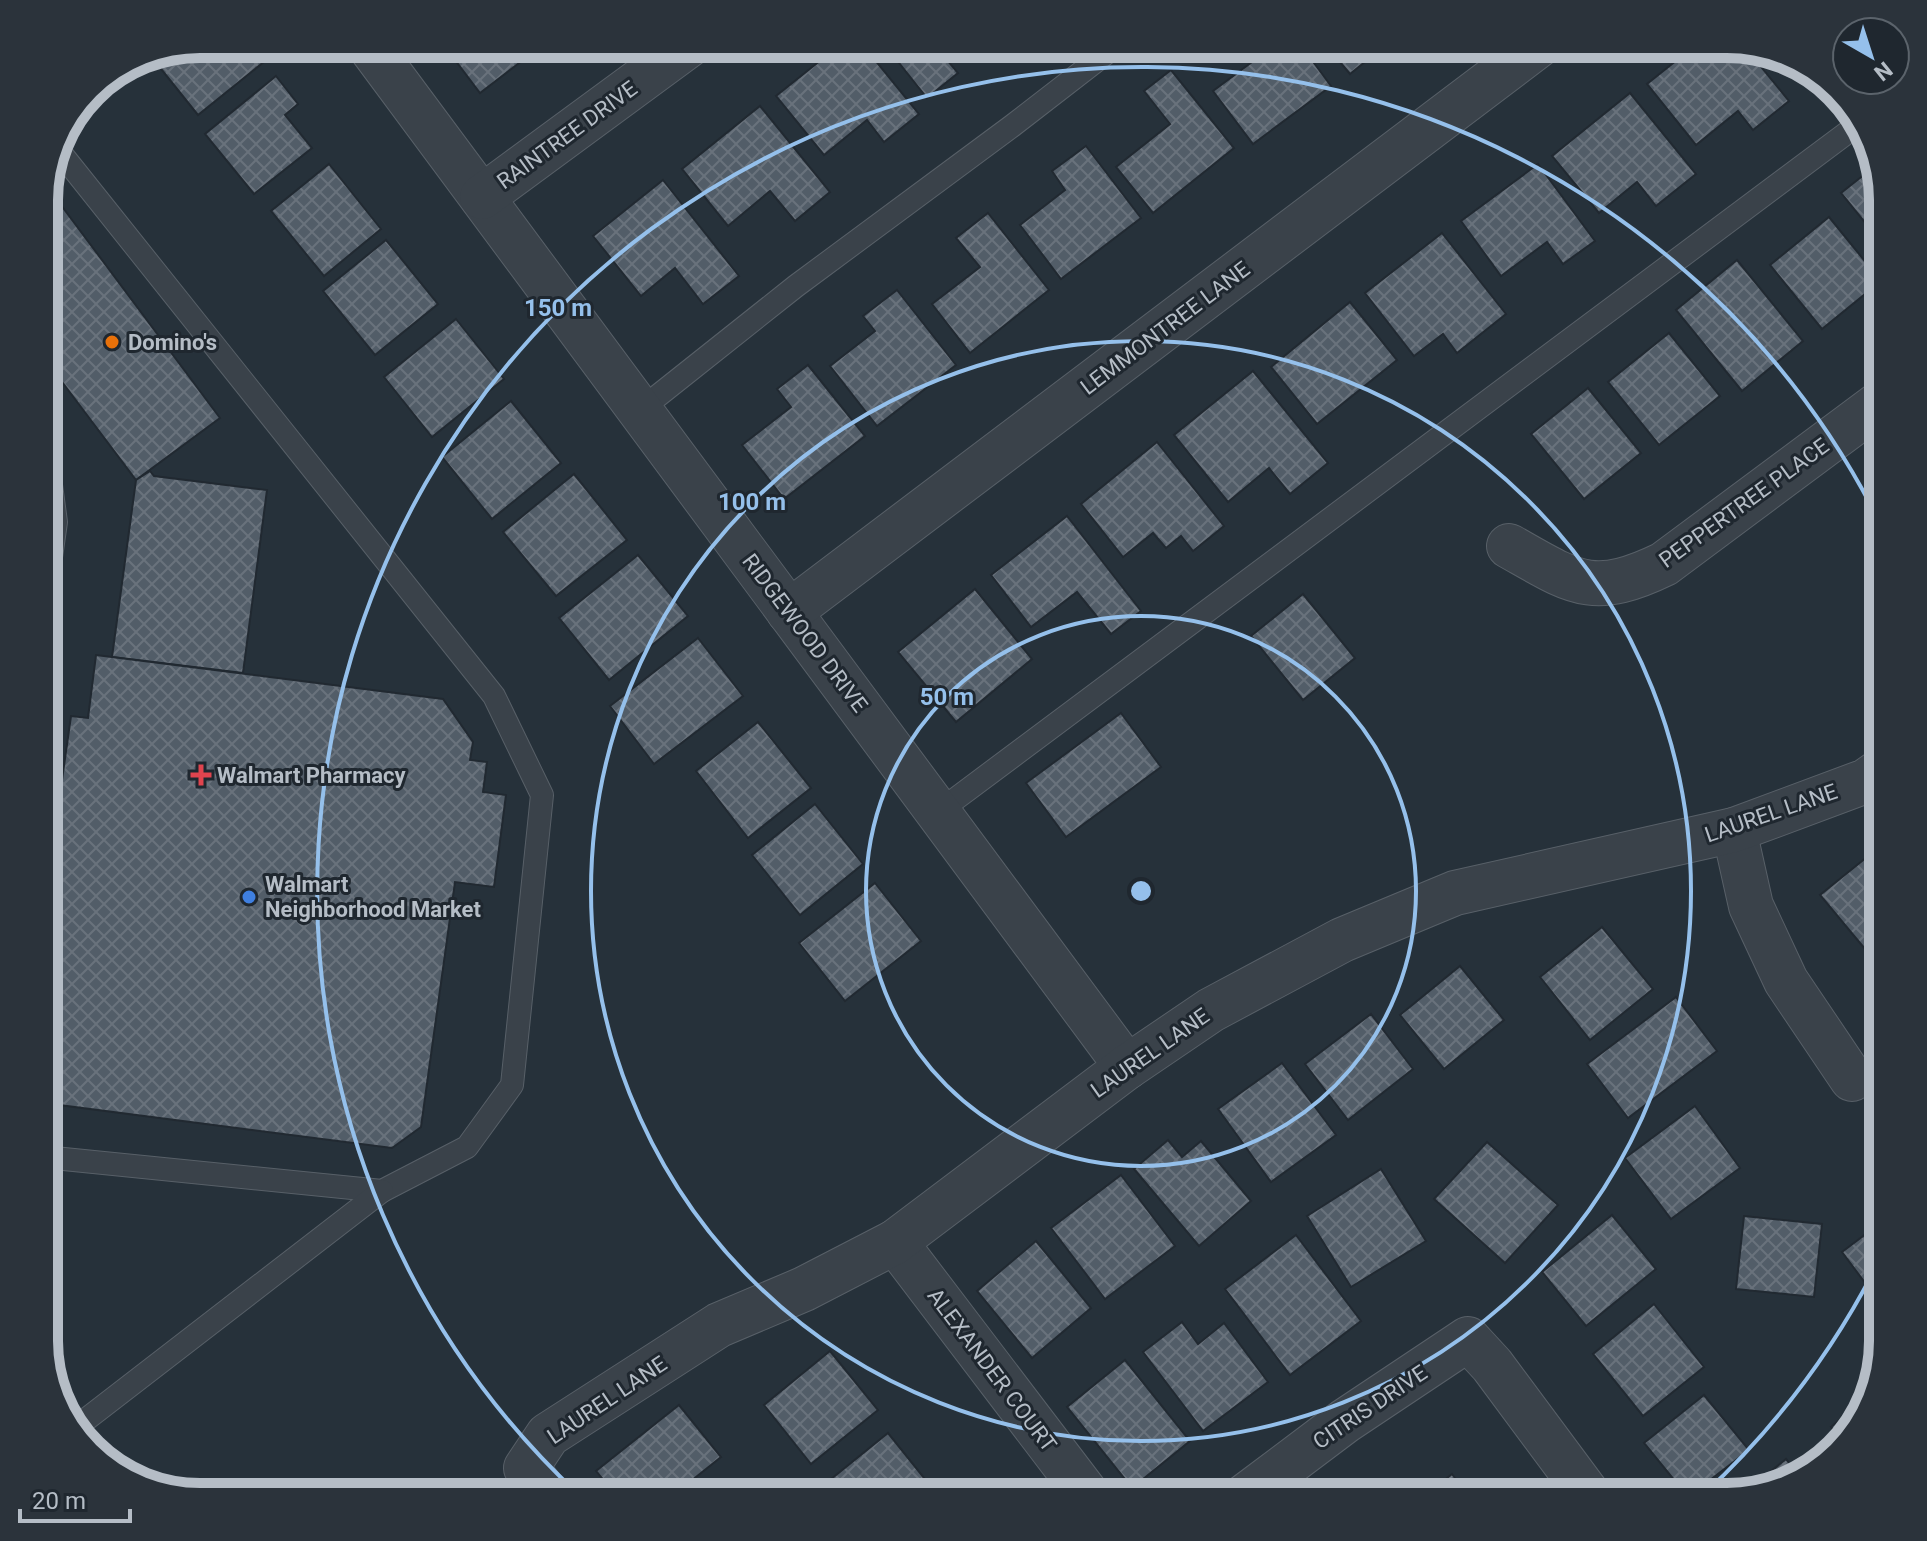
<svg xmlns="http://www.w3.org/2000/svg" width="1927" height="1541" viewBox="0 0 1927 1541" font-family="Roboto,sans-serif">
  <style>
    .building { fill: url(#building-cross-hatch); stroke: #212931; stroke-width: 2 }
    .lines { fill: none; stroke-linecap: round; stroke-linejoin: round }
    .service-casing { stroke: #586068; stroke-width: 24 }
    .minor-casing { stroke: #586068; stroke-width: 46 }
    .service { stroke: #3a424a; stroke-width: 22 }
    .minor { stroke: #3a424a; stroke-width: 44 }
    .ring { fill: none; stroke: #95c0eb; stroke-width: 4 }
    .food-dot { fill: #e8710a; stroke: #1f272f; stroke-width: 3 }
    .health-dot { fill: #e0444e; stroke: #1f272f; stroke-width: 3 }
    .shop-dot { fill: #3f7fe0; stroke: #1f272f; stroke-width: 3 }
    .labels { text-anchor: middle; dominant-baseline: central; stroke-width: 6; stroke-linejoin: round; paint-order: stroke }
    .street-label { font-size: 22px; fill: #b5bdc6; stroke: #1f272f }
    .poi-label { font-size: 22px; font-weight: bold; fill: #b5bdc6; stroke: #1f272f; text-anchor: start }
    .rim { fill: none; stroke: #b5bdc6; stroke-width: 10 }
    .centre { fill: #95c0eb; stroke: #1f272f; stroke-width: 4 }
    .ring-label { font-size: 24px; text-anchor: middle; font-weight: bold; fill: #95c0eb; stroke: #1f272f; stroke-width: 6; stroke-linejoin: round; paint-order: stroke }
  </style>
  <defs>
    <pattern id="building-cross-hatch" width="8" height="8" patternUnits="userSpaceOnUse" patternTransform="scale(2)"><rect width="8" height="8" fill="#525d68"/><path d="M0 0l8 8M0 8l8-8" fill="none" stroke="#69727c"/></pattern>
  </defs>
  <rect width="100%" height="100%" fill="#26313a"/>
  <g class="building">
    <polygon points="200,44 252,44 265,61 198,115 149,54"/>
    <polygon points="443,44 544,44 480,93"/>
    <polygon points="841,44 862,44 919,114 884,142 867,120 824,155 776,96"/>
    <polygon points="884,44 955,44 942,54 958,73 927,98"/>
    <polygon points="1251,44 1300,44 1331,86 1253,144 1213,91 1260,56"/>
    <polygon points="1325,44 1387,44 1350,74"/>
    <polygon points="1697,44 1727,44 1749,52 1789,101 1753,130 1738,111 1696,145 1647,84"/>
    <polygon points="1171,70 1234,148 1153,213 1116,167 1170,124 1144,91"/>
    <polygon points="276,76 298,104 285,115 312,148 254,194 205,134"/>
    <polygon points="1630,93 1696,174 1656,206 1637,182 1599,213 1552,156"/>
    <polygon points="760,106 830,192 795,221 770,191 728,226 682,169"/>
    <polygon points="1086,146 1141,218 1061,279 1020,225 1065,190 1052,171"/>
    <polygon points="329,164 381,229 324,276 271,211"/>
    <polygon points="1538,164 1595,241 1563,264 1547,242 1501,276 1461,221"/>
    <polygon points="1875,166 1883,200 1883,245 1841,193"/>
    <polygon points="663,180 739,276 703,304 675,268 641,296 593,236"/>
    <polygon points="46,185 220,418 136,480 44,358"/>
    <polygon points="988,213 1049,290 970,353 932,304 980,267 956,238"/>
    <polygon points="1829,217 1881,281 1822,329 1770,265"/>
    <polygon points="1442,233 1506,314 1457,353 1443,334 1414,356 1365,293"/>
    <polygon points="386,240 438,304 375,355 323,291"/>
    <polygon points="1737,260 1803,341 1742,391 1676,310"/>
    <polygon points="897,290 956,365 877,426 830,366 875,331 863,316"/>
    <polygon points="1350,302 1397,360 1317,424 1271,367"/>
    <polygon points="456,319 504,379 432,437 384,377"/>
    <polygon points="1669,333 1720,396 1659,445 1608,382"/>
    <polygon points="808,365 865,436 784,499 742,445 791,407 777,389"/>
    <polygon points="1253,371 1328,463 1290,494 1269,468 1228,502 1174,435"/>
    <polygon points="1588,388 1641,453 1584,499 1531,434"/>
    <polygon points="511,401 561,463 492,519 442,457"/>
    <polygon points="1157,442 1224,526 1193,551 1181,536 1166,548 1153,533 1123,557 1081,504"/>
    <polygon points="150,471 154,476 267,490 243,673 112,657 136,480"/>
    <polygon points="574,474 627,540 556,596 503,532"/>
    <polygon points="1067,516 1141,611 1111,634 1077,592 1031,627 991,575"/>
    <polygon points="638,555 688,616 609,680 559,618"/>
    <polygon points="975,589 1032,659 956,722 898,652"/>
    <polygon points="1303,594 1355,658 1303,700 1251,636"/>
    <polygon points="698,638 743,696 654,764 610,706"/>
    <polygon points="96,655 443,699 473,742 470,760 487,762 483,792 506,795 494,887 455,882 421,1127 392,1148 44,1103 44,1036 61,914 44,912 44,907 71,716 88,718"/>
    <polygon points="1121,713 1161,767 1066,837 1026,783"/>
    <polygon points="758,722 811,788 748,838 696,771"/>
    <polygon points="815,804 863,864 800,915 752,855"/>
    <polygon points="1883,844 1883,935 1865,949 1820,895"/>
    <polygon points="875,883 921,941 845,1001 799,943"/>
    <polygon points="1602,927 1653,989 1590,1040 1540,977"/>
    <polygon points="1460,966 1504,1020 1444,1069 1400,1015"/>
    <polygon points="1676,997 1717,1051 1628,1118 1587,1064"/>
    <polygon points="1371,1014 1413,1069 1348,1120 1305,1064"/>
    <polygon points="1282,1063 1336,1135 1271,1182 1218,1109"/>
    <polygon points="1695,1106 1740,1168 1671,1219 1625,1158"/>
    <polygon points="1168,1140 1182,1157 1201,1141 1251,1201 1199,1246 1134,1169"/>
    <polygon points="1487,1142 1558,1205 1505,1263 1434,1199"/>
    <polygon points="1381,1169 1426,1241 1351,1287 1307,1216"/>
    <polygon points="1121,1175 1175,1246 1105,1299 1051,1228"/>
    <polygon points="1612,1215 1656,1269 1586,1326 1542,1272"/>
    <polygon points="1744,1216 1822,1224 1814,1297 1736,1289"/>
    <polygon points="1883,1221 1883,1307 1842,1252"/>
    <polygon points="1296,1235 1361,1321 1290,1375 1225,1289"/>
    <polygon points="1036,1241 1091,1308 1032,1358 977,1291"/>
    <polygon points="1654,1304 1704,1367 1643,1416 1593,1354"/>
    <polygon points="1182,1322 1198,1344 1224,1323 1268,1382 1203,1431 1143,1352"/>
    <polygon points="830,1351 878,1410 811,1464 764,1405"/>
    <polygon points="1125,1360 1190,1441 1132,1488 1067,1407"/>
    <polygon points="1704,1395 1749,1450 1688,1497 1644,1443"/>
    <polygon points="1859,1404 1844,1443 1831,1427"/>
    <polygon points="679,1405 721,1457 671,1497 617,1497 596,1471"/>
    <polygon points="888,1433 937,1494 933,1497 827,1497 820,1488"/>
    <polygon points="1786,1459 1801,1477 1795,1481 1744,1493"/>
    <polygon points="1452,1474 1469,1497 1424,1497"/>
  </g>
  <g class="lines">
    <defs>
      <g id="service">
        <polyline points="640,410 796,286 1012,126 1118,44"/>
        <polyline points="44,606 56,522 51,485 44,482"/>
        <polyline points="938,812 1860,123"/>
        <polyline points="44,1157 382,1191 467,1147 512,1085 542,795 494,696 56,147"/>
        <polyline points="75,1428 382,1191"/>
      </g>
      <g id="minor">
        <polyline points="368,44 1127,1067"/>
        <polyline points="482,197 690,44"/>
        <path d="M1509,546C1573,582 1592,599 1664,564L1883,401"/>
        <polyline points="789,612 1540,44"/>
        <polyline points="1734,830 1751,906 1786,981 1852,1079"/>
        <polyline points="895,1242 1089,1497"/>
        <polyline points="549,1497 526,1468 548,1435 719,1325 804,1289 895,1242 1127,1067 1211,1010 1342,940 1455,893 1734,830 1866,781 1883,769"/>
        <polyline points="1244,1497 1345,1421 1468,1339 1492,1365 1590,1497"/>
      </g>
    </defs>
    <use href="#service" class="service-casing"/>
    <use href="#minor" class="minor-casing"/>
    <use href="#service" class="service"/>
    <use href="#minor" class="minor"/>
  </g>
  <g class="ring">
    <circle cx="1141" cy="891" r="275"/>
    <circle cx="1141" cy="891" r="550"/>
    <path d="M1883 1253A825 825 0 0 1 1704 1494M578 1494A825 825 0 1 1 1883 529"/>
  </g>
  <circle class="food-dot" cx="112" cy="342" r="8"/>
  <path class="health-dot" d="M197 763h8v8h8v8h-8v8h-8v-8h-8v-8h8z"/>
  <circle class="shop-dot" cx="249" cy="897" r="8"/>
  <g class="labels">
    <g class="street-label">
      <text transform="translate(567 135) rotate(-36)">RAINTREE DRIVE</text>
      <text transform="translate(1165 328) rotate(-37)">LEMMONTREE LANE</text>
      <text transform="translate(1744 503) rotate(-36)">PEPPERTREE PLACE</text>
      <text transform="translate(805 633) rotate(53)">RIDGEWOOD DRIVE</text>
      <text transform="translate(1771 813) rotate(-19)">LAUREL LANE</text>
      <text transform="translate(1150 1053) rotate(-35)">LAUREL LANE</text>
      <text transform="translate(992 1370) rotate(53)">ALEXANDER COURT</text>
      <text transform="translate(607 1400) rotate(-34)">LAUREL LANE</text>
      <text transform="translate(1370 1407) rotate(-34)">CITRIS DRIVE</text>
    </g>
    <g class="poi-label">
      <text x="128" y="342">Domino's</text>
      <text x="217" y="775">Walmart Pharmacy</text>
      <text x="265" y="884">Walmart<tspan x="265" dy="25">Neighborhood Market</tspan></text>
    </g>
  </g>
  <path d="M0 0H1927V1541H0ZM200 58H1727A142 142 0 0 1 1869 200V1341A142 142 0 0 1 1727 1483H200A142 142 0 0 1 58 1341V200A142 142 0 0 1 200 58Z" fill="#2b333b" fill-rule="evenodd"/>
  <path class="rim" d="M200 58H1727A142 142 0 0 1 1869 200V1341A142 142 0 0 1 1727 1483H200A142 142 0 0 1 58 1341V200A142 142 0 0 1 200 58Z"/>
  <circle cx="1141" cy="891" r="12" class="centre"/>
  <g class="ring-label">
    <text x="558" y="316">150 m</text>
    <text x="752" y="510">100 m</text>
    <text x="947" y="705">50 m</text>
  </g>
  <g transform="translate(1871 56) rotate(141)"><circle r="38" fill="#1f272f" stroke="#5b636b" stroke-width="2"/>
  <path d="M0-6L14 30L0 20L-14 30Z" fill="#95c0eb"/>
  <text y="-12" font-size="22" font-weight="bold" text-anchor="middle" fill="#b5bdc6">N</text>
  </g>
  <path d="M20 1509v12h110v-12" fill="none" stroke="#b5bdc6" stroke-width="4"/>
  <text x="32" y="1509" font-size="24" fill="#b5bdc6" stroke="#1f272f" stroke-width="6" paint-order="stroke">20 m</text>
</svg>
